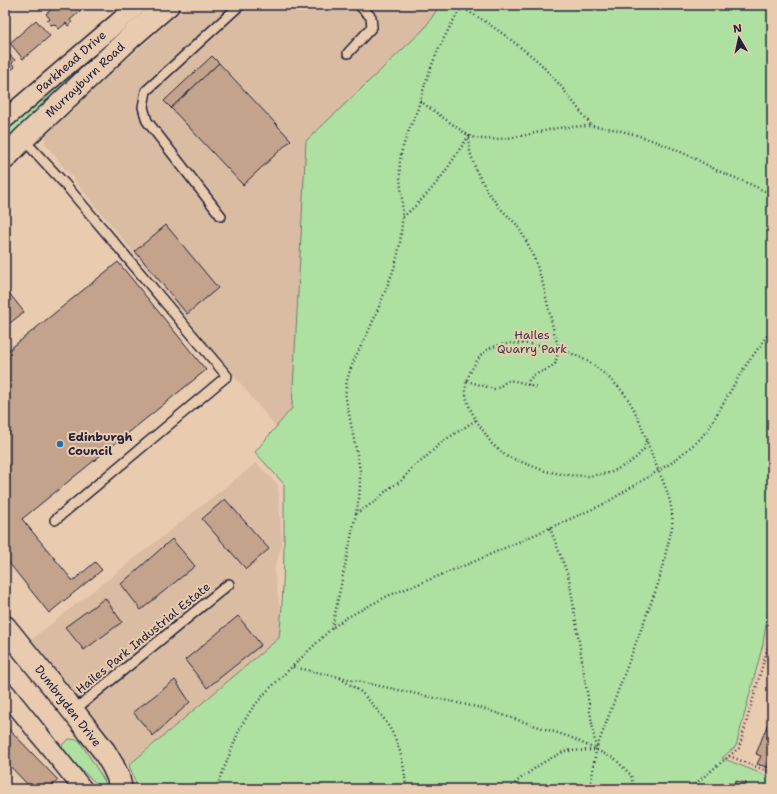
<svg xmlns="http://www.w3.org/2000/svg" width="777" height="794" viewBox="0 0 777 794" font-family="'Shantell Sans',sans-serif">
  <style>
    .built { fill: #dabca3 }
    .green { fill: #aee0a1; stroke: #68816e }
    .building { fill: #c3a38b; stroke: #22223b }
    .lines { fill: none; stroke-linecap: round; stroke-linejoin: round }
    .service-casing { stroke: #22223b; stroke-width: 12 }
    .minor-casing { stroke: #22223b; stroke-width: 21 }
    .tertiary-casing { stroke: #22223b; stroke-width: 25 }
    .path { stroke: #22223b; stroke-width: 2.5; stroke-dasharray: 1 3; stroke-linecap: butt }
    .service { stroke: #e9cbb0; stroke-width: 9 }
    .minor { stroke: #e9cbb0; stroke-width: 18 }
    .tertiary { stroke: #e9cbb0; stroke-width: 22 }
    .poi-dot { fill: #1f6fb2; stroke: #e9cbb0; stroke-width: 1.5 }
    .labels { text-anchor: middle; dominant-baseline: central; stroke-width: 4; stroke-linejoin: round; paint-order: stroke }
    .street-label { font-size: 12px; fill: #22223b; stroke: #e9cbb0 }
    .park-label { font-size: 12px; fill: #373e4a; stroke: #e9cbb0 }
    .poi-label { font-size: 12px; font-weight: bold; fill: #22223b; stroke: #e9cbb0; text-anchor: start }
  </style>
  <rect width="100%" height="100%" fill="#e9cbb0"/>
  <filter id="ink" filterUnits="userSpaceOnUse"><feTurbulence type="fractalNoise" baseFrequency=".025" numOctaves="2"/><feDisplacementMap in="SourceGraphic" scale="8" xChannelSelector="R" yChannelSelector="G"/><feConvolveMatrix kernelMatrix="1 2 1 2 8 2 1 2 1" color-interpolation-filters="sRGB"/></filter>
  <g filter="url(#ink)">
    <g class="built">
      <polygon points="188,5 432,5 436,11 424,29 297,403 276,427 57,159 45,143 45,135 51,127"/>
      <polygon points="256,463 278,485 282,544 274,571 282,619 279,638 129,765 28,642"/>
    </g>
    <g class="green">
      <path d="M151,5H153C103,49 52,94 5,142V131Z"/>
      <path d="M432,5H772V585L763,644L736,746L722,758L772,778V789H745L746,783L735,781V784L727,783V789H138L129,765L279,638C285,587 284,536 284,484L255,452L292,408L306,141L424,29L436,11Z"/>
      <polygon points="69,739 79,740 104,780 107,789 99,789 97,784 65,755 62,745"/>
    </g>
    <g class="building">
      <polygon points="57,5 87,5 70,20 72,23 68,26 66,23 59,29 54,24 51,25 47,21 50,19 46,14"/>
      <polygon points="36,20 50,36 23,59 10,43"/>
      <polygon points="7,53 15,60 12,63 15,67 5,75 5,55"/>
      <polygon points="212,56 219,63 171,108 164,101"/>
      <polygon points="219,63 291,140 243,185 171,108"/>
      <polygon points="166,225 218,288 187,314 135,251"/>
      <polygon points="118,262 206,370 22,519 73,581 95,562 102,570 49,613 5,558 5,353"/>
      <polygon points="5,288 24,312 5,327"/>
      <polygon points="225,499 269,549 246,569 202,519"/>
      <polygon points="172,539 195,566 141,610 121,584"/>
      <polygon points="105,598 122,622 84,650 65,627"/>
      <polygon points="238,616 261,645 207,688 185,660"/>
      <polygon points="175,680 190,702 153,736 133,712"/>
      <polygon points="768,723 772,725 772,769 757,764 761,756 756,754"/>
      <polygon points="5,725 58,780 49,789 32,789 5,761"/>
      <polygon points="735,781 746,783 745,789 727,789 727,783 735,784"/>
    </g>
    <g class="lines">
      <defs>
        <g id="service">
          <polyline points="348,53 372,27 371,17 359,5"/>
          <polyline points="23,139 64,183 227,376 55,520"/>
          <polyline points="221,216 147,121 143,107 146,91 240,5"/>
          <polyline points="73,711 229,584"/>
        </g>
        <g id="minor">
          <polyline points="5,119 138,5"/>
          <polyline points="5,692 83,789"/>
        </g>
        <g id="tertiary">
          <polyline points="5,158 23,139 131,37 168,5"/>
          <polyline points="5,627 73,711 104,751 113,766 118,777 121,789"/>
        </g>
      </defs>
      <use href="#service" class="service-casing"/>
      <use href="#minor" class="minor-casing"/>
      <use href="#tertiary" class="tertiary-casing"/>
      <g class="path">
        <path d="M457,5L483,20L506,36L538,61L559,84L592,126C623,129 655,140 683,153C695,158 705,164 716,170C735,178 754,185 772,195"/>
        <path d="M403,217C417,205 430,192 441,177C451,164 459,149 469,136L438,114L420,101"/>
        <path d="M467,381L494,389C500,388 503,383 508,381C515,379 530,386 537,388"/>
        <path d="M528,385L529,380L534,375L548,369L555,364L559,349L554,332L543,284L536,263L527,242L517,225L501,209L487,191L476,170L470,152L469,136C493,145 533,133 558,128C569,127 581,126 592,126"/>
        <polyline points="476,420 492,444 506,456 545,471 567,475 588,476 610,473 629,463 637,457 644,449 646,441"/>
        <path d="M356,514L377,500L389,488L400,482L414,466L423,460L442,442L476,420C466,402 461,388 472,369C476,362 480,355 487,350C503,339 540,344 558,349C565,350 582,358 589,362C601,370 613,381 623,392C637,410 644,434 652,455C661,479 675,501 672,528L658,584L596,750L590,789"/>
        <polyline points="550,528 569,578 596,749"/>
        <path d="M332,628L359,499L360,485V470L346,399C343,374 360,350 370,328C378,309 386,290 393,271C401,249 403,223 402,199C401,186 399,173 400,160C402,144 411,126 417,111C421,98 424,86 429,73C437,50 448,29 461,8"/>
        <polyline points="293,667 481,708 570,737 615,759 631,775 634,789"/>
        <path d="M340,678C347,683 354,687 361,692C365,696 369,701 373,705C396,732 404,754 406,789"/>
        <polyline points="729,756 739,748 772,632"/>
        <polyline points="216,789 240,728 251,710 266,692 332,628 346,618 372,604 390,595 426,581 473,562 604,504 671,463 698,441 709,428 742,371 772,329"/>
        <polyline points="509,789 520,779 542,763 565,751 596,750"/>
        <polyline points="689,789 729,756 772,773"/>
      </g>
      <use href="#service" class="service"/>
      <use href="#minor" class="minor"/>
      <use href="#tertiary" class="tertiary"/>
    </g>
  </g>
  <circle class="poi-dot" cx="60" cy="444" r="4"/>
  <g class="labels">
    <g class="street-label">
      <text transform="translate(71 62) rotate(-41)">Parkhead Drive</text>
      <text transform="translate(85 80) rotate(-43)">Murrayburn Road</text>
      <text transform="translate(143 638) rotate(-39)">Hailes Park Industrial Estate</text>
      <text transform="translate(68 706) rotate(52)">Dumbryden Drive</text>
    </g>
    <g class="park-label">
      <text x="532" y="335">Hailes<tspan x="532" dy="14">Quarry Park</tspan></text>
    </g>
    <g class="poi-label">
      <text x="68" y="437">Edinburgh<tspan x="68" dy="14">Council</tspan></text>
    </g>
  </g>
  <rect width="777" height="794" fill="none" stroke="#e9cbb0" stroke-width="20"/>
  <rect x="10" y="10" width="757" height="774" fill="none" stroke="#22223b" stroke-width="1.5" filter="url(#ink)"/>
  <g transform="translate(739 38) rotate(351)" stroke="#e9cbb0" stroke-width="3" paint-order="stroke">
  <path d="M0-3L7 15L0 10L-7 15Z" fill="#22223b"/>
  <text y="-6" font-size="11" font-weight="bold" text-anchor="middle" fill="#22223b">N</text>
  </g>
</svg>
